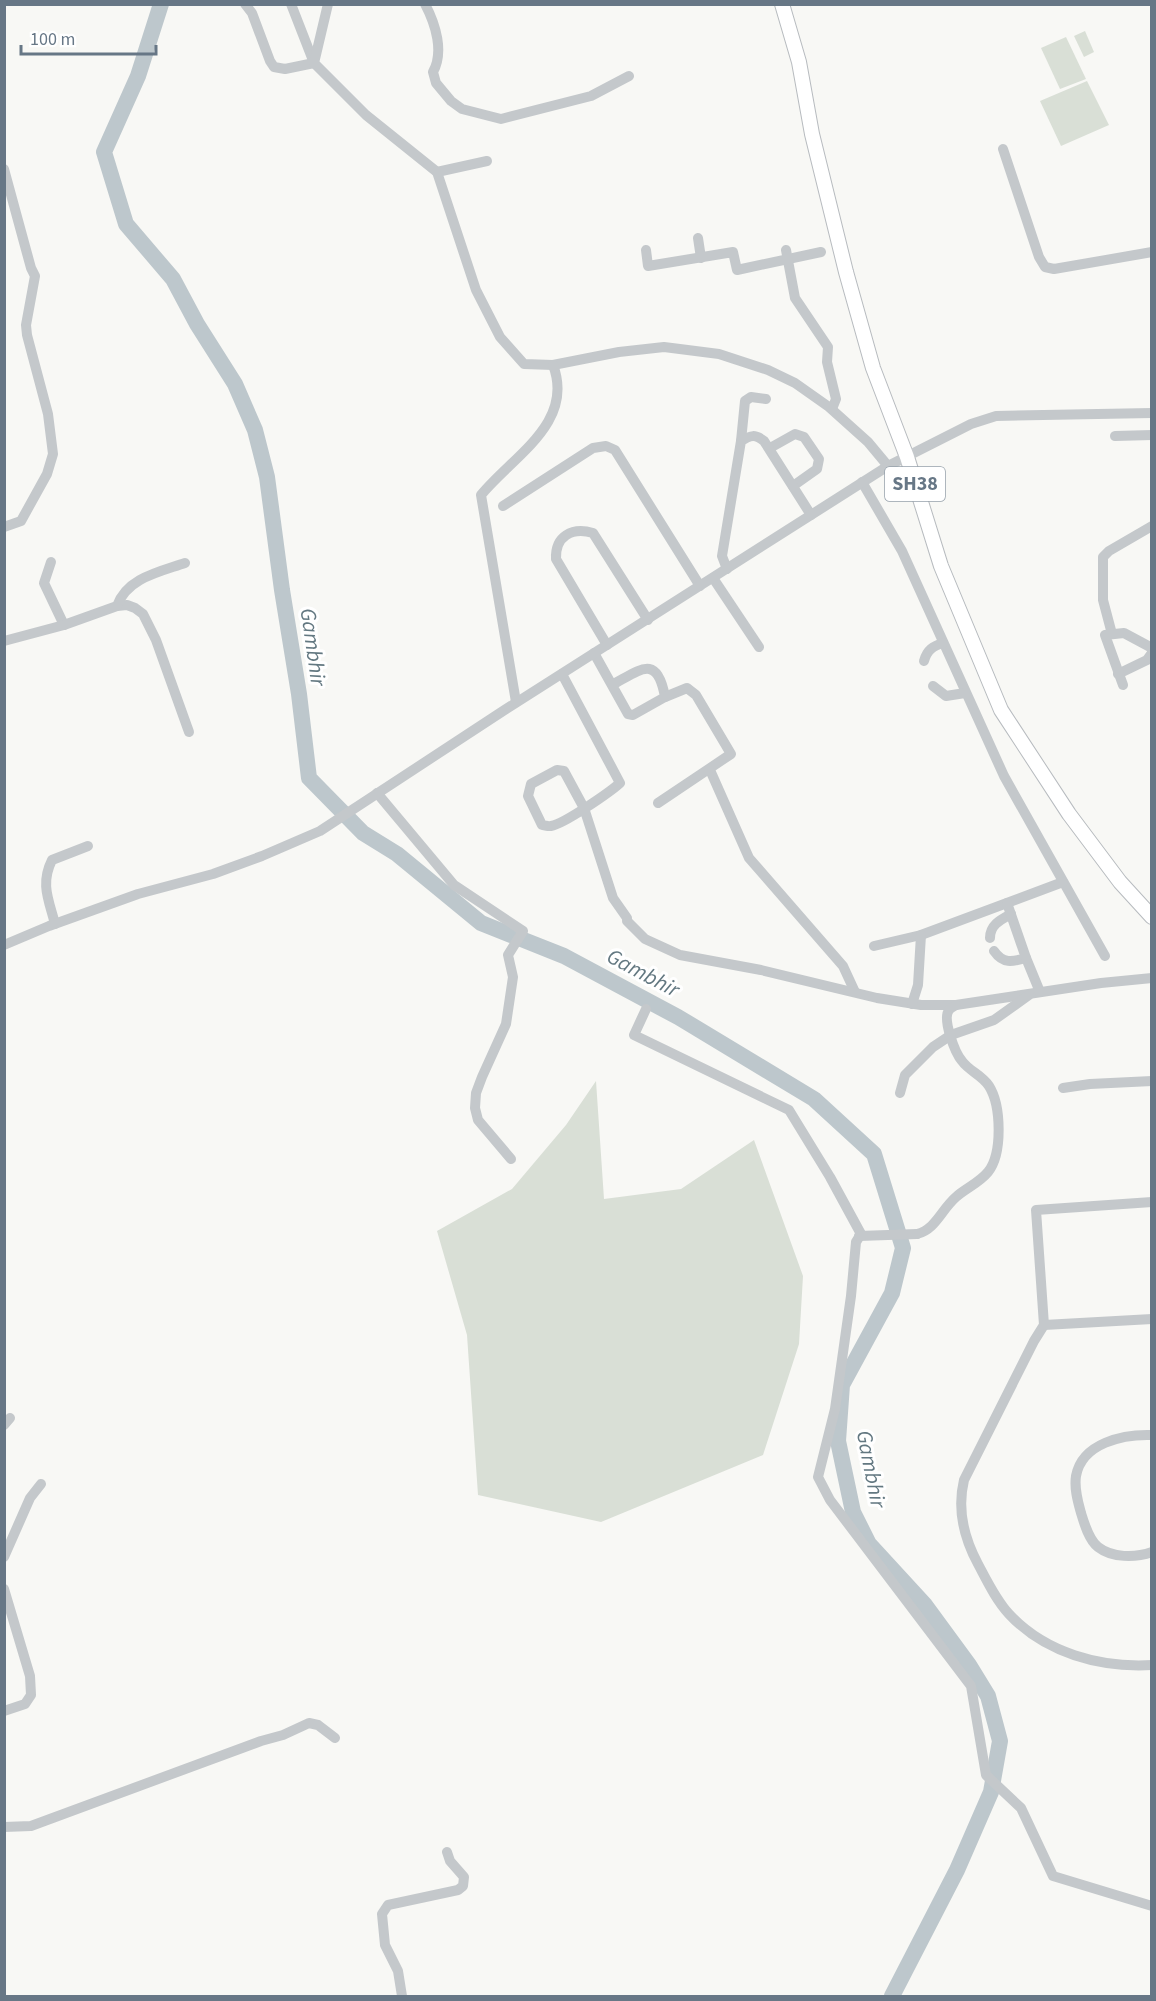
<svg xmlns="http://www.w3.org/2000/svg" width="1156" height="2001" viewBox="0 0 1156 2001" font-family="'Source Sans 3',sans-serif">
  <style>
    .green { fill: #d9dfd6 }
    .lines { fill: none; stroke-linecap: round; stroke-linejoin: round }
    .river { stroke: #bdc7cc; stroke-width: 16 }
    .major-casing { stroke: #b7bbbf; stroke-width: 16 }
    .minor { stroke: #c4c8cb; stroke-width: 10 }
    .major { stroke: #fff; stroke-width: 14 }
    .minor-bridge { stroke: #c4c8cb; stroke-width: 10 }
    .labels { text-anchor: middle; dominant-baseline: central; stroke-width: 6; stroke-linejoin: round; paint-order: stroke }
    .shield { fill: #fff; stroke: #95a0aa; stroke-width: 1.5 }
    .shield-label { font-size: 20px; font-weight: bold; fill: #677786 }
    .water-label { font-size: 22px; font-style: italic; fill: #637881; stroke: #fff }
  </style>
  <rect width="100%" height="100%" fill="#f8f8f5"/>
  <g class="green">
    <polygon points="1085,31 1094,52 1084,57 1074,36"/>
    <polygon points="1066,37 1086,79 1060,89 1041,48"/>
    <polygon points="1087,81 1109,125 1061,146 1040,101"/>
    <polygon points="596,1081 604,1199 681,1189 754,1140 803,1276 799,1344 763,1455 601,1522 478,1495 467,1335 437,1231 512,1189 566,1125"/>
  </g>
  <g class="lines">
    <polyline class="river" points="161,4 138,76 104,152 126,224 173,279 197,324 235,384 255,430 267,477 282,590 299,694 309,778 363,833 397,854 481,923 564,956 678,1017 814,1099 874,1154 903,1248 892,1293 842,1385 838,1441 853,1512 869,1544 925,1605 969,1665 988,1696 1000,1741 991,1792 957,1870 892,1996"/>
    <defs>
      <polyline id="major" points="782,4 799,62 812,134 846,272 873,368 907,457 941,566 1001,710 1069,814 1120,882 1152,917"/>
    </defs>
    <use href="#major" class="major-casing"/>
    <g class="minor">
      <polyline points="245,4 252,13 270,61 274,67 285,69 314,63 291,4"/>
      <polyline points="328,4 314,63 366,115 437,172 476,290 500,337 524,364 553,365 619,352 664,347 719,354 768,370 795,383 829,407 868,442 888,466 971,424 996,416 1152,413"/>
      <path d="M425,4C436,25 444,52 433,72L436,83L451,101L462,109L501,119L591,96L629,76"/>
      <polyline points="1003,149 1039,257 1045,267 1054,269 1152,252"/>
      <polyline points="4,169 31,268 35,276 26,325 27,335 48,414 53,454 47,474 21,521 4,527"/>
      <polyline points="437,172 487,161"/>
      <polyline points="698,238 701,258"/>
      <polyline points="646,250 648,266 733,252 737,270 821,252"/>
      <polyline points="786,250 795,298 828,347 827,362 836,399 832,409"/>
      <polyline points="1115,436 1152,435"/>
      <polyline points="741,441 745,401 751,397 766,399"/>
      <polyline points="770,448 795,434 804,437 819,459 817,469 793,486"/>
      <polyline points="862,482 902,551 1004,776 1105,956"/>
      <polyline points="503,506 593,448 606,446 615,450 700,586"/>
      <polyline points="51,562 44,583 64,625"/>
      <path d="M727,569L722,556L741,441C751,435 755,434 764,441L811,515"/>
      <polyline points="713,578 759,647"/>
      <polyline points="117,606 127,605 135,608 143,614 156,640 189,732"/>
      <polyline points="1112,634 1103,600 1103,557 1109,551 1152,526"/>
      <path d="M4,641L64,625L117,606C127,578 159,572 185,563"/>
      <path d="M607,645L556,559C555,536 572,527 593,533L648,620"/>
      <path d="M594,653L628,714L633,715L665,697C657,653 640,670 612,685"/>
      <path d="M924,661C927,650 933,646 943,643"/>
      <path d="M562,674L620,783C610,792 564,824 551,826C550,827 544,825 542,825L528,796L531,784L557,770L564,771L584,808L613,898L627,918"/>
      <polyline points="1118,674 1147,660 1152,653"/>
      <polyline points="1123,685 1105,635 1124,633 1152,648"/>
      <polyline points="933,686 946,696 965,693"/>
      <path d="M516,702L481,495C513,456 575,423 553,365"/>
      <polyline points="710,770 749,858 843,966 855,992"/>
      <polyline points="377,793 454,885 523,931 508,955 513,977 506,1024 482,1077 476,1093 475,1108 478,1120 511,1159"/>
      <polyline points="658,803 731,754 696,695 687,688 665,697"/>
      <polyline points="627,921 645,939 680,955 761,970 877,998 921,1005 956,1005 1101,983 1152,978"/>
      <path d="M55,924C49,900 40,884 52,860L88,846"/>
      <path d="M990,938C990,925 1000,920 1011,914"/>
      <polyline points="4,945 49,926 138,894 213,874 262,856 320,831 503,711 888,466"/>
      <polyline points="874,946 921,935 1063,882"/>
      <path d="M994,951C1003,964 1012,962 1026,958L1007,903"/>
      <polyline points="1026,958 1040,992"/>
      <polyline points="912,1004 918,985 921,935"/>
      <polyline points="646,1009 634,1035 789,1110 830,1177 861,1234 856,1242 851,1296 835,1409 818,1477 830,1500 971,1686 986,1775 1021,1808 1053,1876 1152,1906"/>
      <polyline points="1063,1088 1090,1084 1152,1081"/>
      <polyline points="900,1093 905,1075 933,1047 951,1035 994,1020 1029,995"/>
      <path d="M1152,1202L1036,1210L1044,1325L1034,1341L964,1480C957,1509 964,1538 978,1564C987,1581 996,1600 1009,1614C1045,1653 1100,1668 1152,1665"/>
      <path d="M917,1234C936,1229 941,1210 956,1197C966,1188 979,1183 988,1172C1003,1153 1001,1105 989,1086C982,1075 969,1071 962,1061C955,1053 942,1019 949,1010C949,1009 956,1005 956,1005"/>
      <polyline points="1044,1325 1152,1319"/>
      <polyline points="4,1425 10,1418"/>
      <path d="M1152,1435C1123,1434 1082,1443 1076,1476C1074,1489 1078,1502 1081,1513C1084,1523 1089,1540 1098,1547C1112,1558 1135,1558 1152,1552"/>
      <polyline points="4,1557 30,1498 41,1484"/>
      <polyline points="4,1589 30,1676 31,1695 25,1704 4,1711"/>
      <polyline points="4,1827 31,1826 261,1741 283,1735 309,1723 318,1725 335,1738"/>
      <polyline points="402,1996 398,1971 385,1945 382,1914 388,1905 458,1890 463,1886 464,1877 450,1861 447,1852"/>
    </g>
    <use href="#major" class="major"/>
    <polyline class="minor-bridge" points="859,1236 917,1234"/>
  </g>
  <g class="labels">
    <rect class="shield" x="885" y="467" width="60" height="34" rx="4.5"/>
    <g class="shield-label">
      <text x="915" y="484">SH38</text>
    </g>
    <g class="water-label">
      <text transform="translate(313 647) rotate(82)">Gambhir</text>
      <text transform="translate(643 973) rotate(28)">Gambhir</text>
      <text transform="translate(871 1469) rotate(79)">Gambhir</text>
    </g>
  </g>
  <rect width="1156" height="2001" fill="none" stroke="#677786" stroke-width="12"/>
  <path d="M21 45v9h135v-9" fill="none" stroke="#677786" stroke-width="3"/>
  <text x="30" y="45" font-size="18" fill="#677786" stroke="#ffffff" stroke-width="4.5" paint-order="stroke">100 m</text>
</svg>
